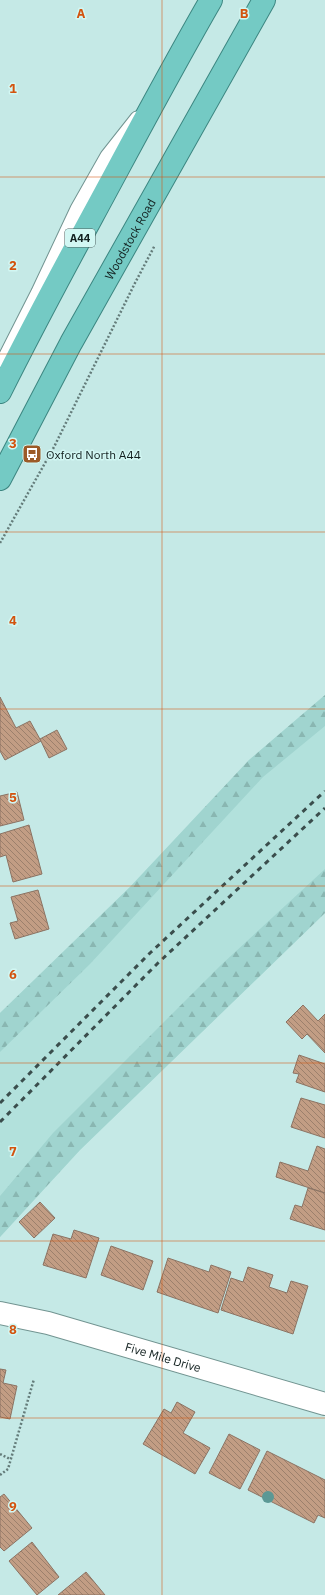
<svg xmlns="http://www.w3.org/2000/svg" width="325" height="1595" viewBox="0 0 325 1595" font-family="'IBM Plex Sans',sans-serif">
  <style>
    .built { fill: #b2e1dc }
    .forest { fill: url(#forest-firs) }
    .building { fill: url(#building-back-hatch); stroke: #8b7363 }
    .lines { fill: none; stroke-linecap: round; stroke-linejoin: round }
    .service-casing { stroke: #729491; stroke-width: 15 }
    .minor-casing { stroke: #729491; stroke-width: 24 }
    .trunk-casing { stroke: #3c8681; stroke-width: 24 }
    .path { stroke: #647c7a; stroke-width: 2.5; stroke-dasharray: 2 2; stroke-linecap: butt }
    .service { stroke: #fff; stroke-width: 13 }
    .minor { stroke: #fff; stroke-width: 22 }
    .trunk { stroke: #74cac4; stroke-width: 22 }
    .rail { stroke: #3a4d4c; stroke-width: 3; stroke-dasharray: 5 5; stroke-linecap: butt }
    .tree { fill: #5b9895 }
    .grid { fill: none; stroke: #d3530e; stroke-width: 1; stroke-opacity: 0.55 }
    .labels { text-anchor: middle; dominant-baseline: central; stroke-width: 3; stroke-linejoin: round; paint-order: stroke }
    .shield { fill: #d2f7f3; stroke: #4c615f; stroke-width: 1 }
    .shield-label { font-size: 11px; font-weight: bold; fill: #132120 }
    .street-label { font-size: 12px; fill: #132120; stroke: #d2f7f3 }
    .poi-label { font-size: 12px; fill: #132120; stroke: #d2f7f3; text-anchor: start }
    .grid-label { font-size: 13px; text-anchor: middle; font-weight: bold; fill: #d3530e; stroke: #d2f7f3; stroke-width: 3; stroke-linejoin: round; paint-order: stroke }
  </style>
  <defs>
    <pattern id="forest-firs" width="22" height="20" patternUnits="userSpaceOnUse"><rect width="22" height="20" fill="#a0d4cf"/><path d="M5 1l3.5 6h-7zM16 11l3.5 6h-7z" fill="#89b6b1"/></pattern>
    <pattern id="building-back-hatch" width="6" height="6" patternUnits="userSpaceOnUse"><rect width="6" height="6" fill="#c29d84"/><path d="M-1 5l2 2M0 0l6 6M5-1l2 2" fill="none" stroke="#9c806c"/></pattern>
  </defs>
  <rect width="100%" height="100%" fill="#c5e9e6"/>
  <polygon class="built" points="325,695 325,913 80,1150 0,1237 0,1013 130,887 249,760"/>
  <g class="forest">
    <polygon points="325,695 325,726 263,777 90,964 0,1052 0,1013 130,887 249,760"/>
    <polygon points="325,869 325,913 80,1150 0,1237 0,1196 53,1133 221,965"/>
  </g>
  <g class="building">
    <polygon points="0,697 16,728 30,721 41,741 5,760 0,751"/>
    <polygon points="57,730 67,749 49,758 40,739"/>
    <polygon points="17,792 24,820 0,826 0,796"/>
    <polygon points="29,825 42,874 13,882 6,855 0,857 0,834"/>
    <polygon points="38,890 49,929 15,939 10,923 18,921 11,897"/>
    <polygon points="303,1005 318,1021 325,1014 325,1053 307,1034 302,1039 286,1022"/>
    <polygon points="299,1055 325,1064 325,1092 296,1082 299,1074 293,1073"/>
    <polygon points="301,1098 325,1105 325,1138 291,1127"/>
    <polygon points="317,1146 325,1149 325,1193 276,1177 280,1162 308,1171"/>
    <polygon points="308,1188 325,1193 325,1230 290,1219 295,1205 302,1207"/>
    <polygon points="40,1202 55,1218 34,1238 19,1222"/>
    <polygon points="74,1230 99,1238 86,1278 43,1265 53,1234 71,1239"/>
    <polygon points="111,1246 153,1261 143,1290 101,1275"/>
    <polygon points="168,1258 209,1272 211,1265 231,1272 218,1313 157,1292"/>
    <polygon points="248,1267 273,1275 269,1287 287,1293 291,1281 308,1286 293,1334 221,1310 231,1278 243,1282"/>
    <polygon points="0,1369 6,1370 3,1383 17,1386 10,1419 0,1417"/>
    <polygon points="177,1402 195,1412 183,1433 210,1448 195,1474 143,1444 164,1409 171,1413"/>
    <polygon points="229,1434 260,1450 240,1489 209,1473"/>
    <polygon points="267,1451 325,1480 325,1518 318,1515 314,1523 248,1490"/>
    <polygon points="4,1494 32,1528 4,1551 0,1547 0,1497"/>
    <polygon points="32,1542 59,1577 37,1595 9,1561"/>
    <polygon points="86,1572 105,1595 58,1595"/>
  </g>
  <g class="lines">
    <defs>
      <polyline id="service" points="3,361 38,292 77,209 107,156 137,118"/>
      <g id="minor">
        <path id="s1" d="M0,1313L48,1323L325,1404"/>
      </g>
      <g id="trunk">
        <path d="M0,392C30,332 61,274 93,215C132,143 170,71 211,0"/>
        <path id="s2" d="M0,479L71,343L264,0"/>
      </g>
    </defs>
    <use href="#service" class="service-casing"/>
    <use href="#minor" class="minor-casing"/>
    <use href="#trunk" class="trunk-casing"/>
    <g class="path">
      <polyline points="0,543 54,447 135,283 155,245"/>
      <polyline points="0,1454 10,1459"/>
      <polyline points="0,1475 8,1469 34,1379"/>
    </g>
    <use href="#service" class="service"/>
    <use href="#minor" class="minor"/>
    <use href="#trunk" class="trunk"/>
    <g class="rail">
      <polyline points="0,1103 150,953 325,791"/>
      <polyline points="0,1122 158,963 325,808"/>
    </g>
  </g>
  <circle class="tree" cx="268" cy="1497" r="6"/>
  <path class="grid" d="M162,0V1595M0,177H325M0,354H325M0,532H325M0,709H325M0,886H325M0,1063H325M0,1241H325M0,1418H325"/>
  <defs>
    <symbol id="bus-square" viewBox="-11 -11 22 22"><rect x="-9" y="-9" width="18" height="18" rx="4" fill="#9c5a27" stroke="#d2f7f3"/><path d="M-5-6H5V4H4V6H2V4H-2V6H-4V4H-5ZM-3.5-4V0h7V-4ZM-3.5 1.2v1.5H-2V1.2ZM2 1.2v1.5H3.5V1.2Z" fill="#fff"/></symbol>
  </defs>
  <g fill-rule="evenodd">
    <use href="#bus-square" x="21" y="443" width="22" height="22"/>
  </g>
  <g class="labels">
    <rect class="shield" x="65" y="229" width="30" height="18" rx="3"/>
    <g class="shield-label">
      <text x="80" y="238">A44</text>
    </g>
    <g class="street-label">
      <text stroke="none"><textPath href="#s2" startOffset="273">Woodstock Road</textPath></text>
      <text stroke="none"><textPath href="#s1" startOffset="169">Five Mile Drive</textPath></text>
    </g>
    <g class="poi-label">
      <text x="46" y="454">Oxford North A44</text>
    </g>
  </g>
  <g class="grid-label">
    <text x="81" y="18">A</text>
    <text x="244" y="18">B</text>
    <text x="13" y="93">1</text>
    <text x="13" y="270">2</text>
    <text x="13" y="448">3</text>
    <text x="13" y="625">4</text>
    <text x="13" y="802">5</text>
    <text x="13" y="979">6</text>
    <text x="13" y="1156">7</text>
    <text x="13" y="1334">8</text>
    <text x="13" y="1511">9</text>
  </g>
</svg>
